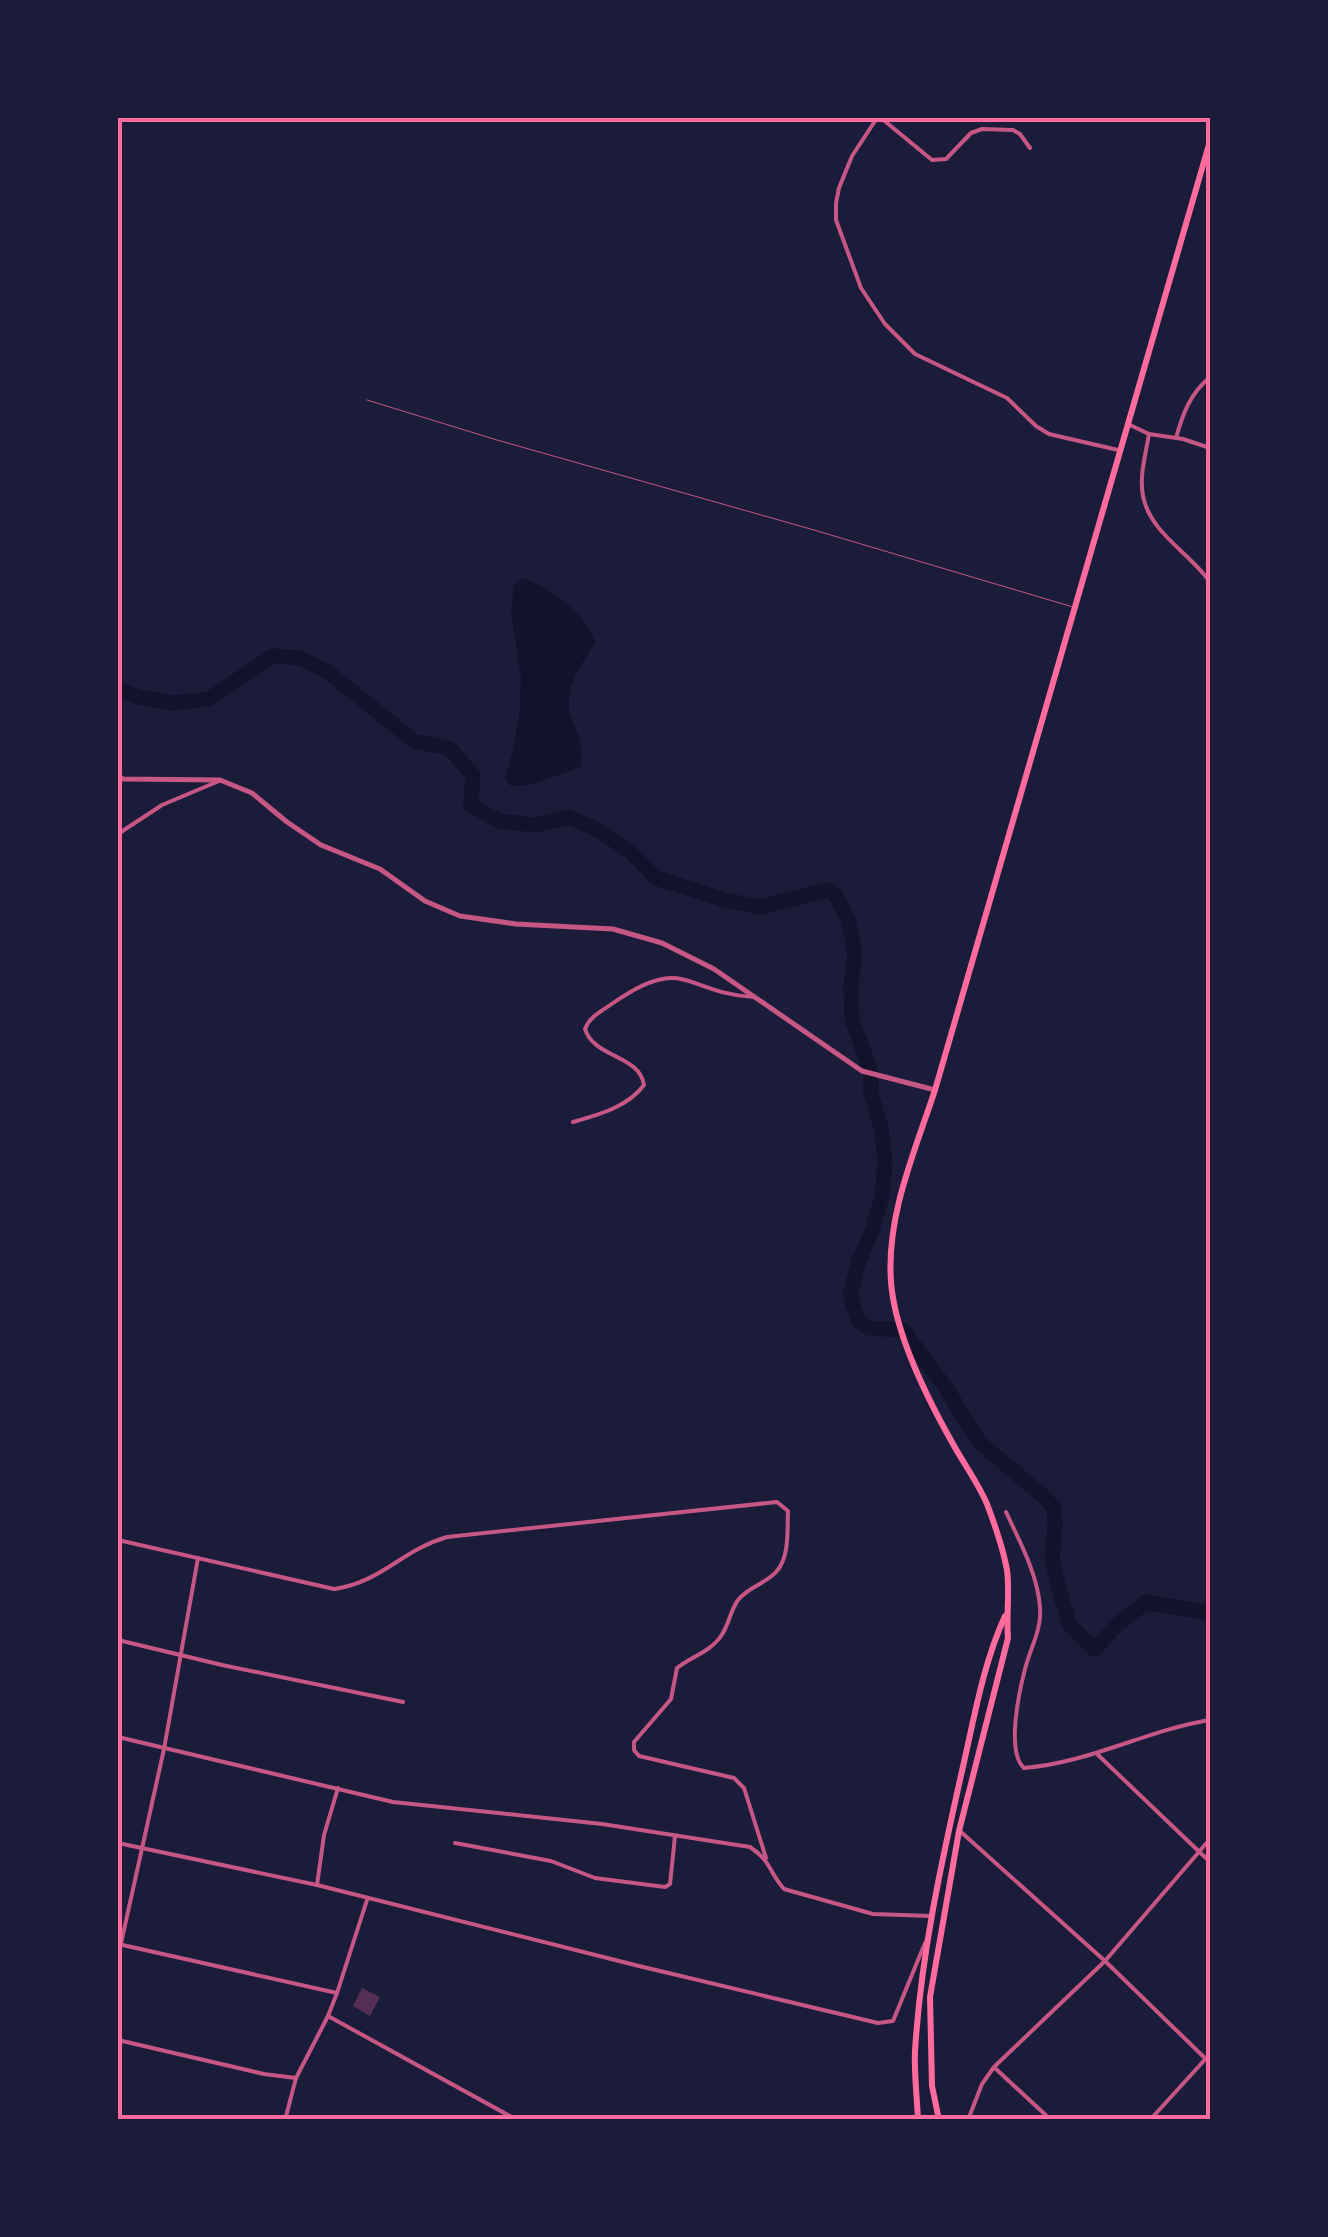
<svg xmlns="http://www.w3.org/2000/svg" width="1328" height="2237" viewBox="0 0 1328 2237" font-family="'Nunito Sans',sans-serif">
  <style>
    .water { fill: #12122b }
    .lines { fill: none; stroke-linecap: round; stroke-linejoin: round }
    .river { stroke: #12122b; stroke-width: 15 }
    .building { fill: #542f53 }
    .service { stroke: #c65784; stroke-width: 1 }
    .minor { stroke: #c65784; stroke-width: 4 }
    .tertiary { stroke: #c65784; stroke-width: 5 }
    .primary { stroke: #ff6b9d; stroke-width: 6 }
    .neatline { fill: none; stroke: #ff6b9d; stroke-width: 4 }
  </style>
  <rect width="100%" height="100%" fill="#1b1b3a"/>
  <path class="water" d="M523,578C549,587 588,615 595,643C582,663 566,685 569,711C569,714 574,724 575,727C581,740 583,752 580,767L530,785L511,786L505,778L514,747L520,709L521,678L511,610L514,585Z"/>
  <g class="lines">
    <polyline class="river" points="118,689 138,697 173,703 209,699 273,656 300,658 328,672 414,741 449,748 473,775 471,805 499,821 536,825 569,817 600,831 628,850 656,878 725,900 760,907 828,890 836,896 848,919 855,953 851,986 852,1019 871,1073 871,1093 881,1127 885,1162 882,1195 873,1229 859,1260 850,1294 858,1320 869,1328 903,1330 946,1388 979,1442 1042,1495 1054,1508 1055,1526 1052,1560 1061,1596 1070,1626 1094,1649 1118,1624 1146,1602 1210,1613"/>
  </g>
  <polygon class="building" points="362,1988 380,1997 370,2016 353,2006"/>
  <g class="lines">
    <polyline class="service" points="367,400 497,440 814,530 1073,607"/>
    <g class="minor">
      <polyline points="877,118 852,156 839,188 836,203 836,220 861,288 885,324 915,354 1007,398 1036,426 1049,434 1118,450"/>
      <polyline points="881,118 932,160 946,159 971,133 982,129 1013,130 1020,134 1030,148"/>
      <path d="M1130,425L1149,434C1146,453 1139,476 1143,496C1150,533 1190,553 1210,582"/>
      <polyline points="1149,434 1183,439 1210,448"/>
      <path d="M1176,438C1183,413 1190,394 1210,377"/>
      <polyline points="118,834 162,805 219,781"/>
      <path d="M573,1122C598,1115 628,1107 644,1085C640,1055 594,1058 585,1029C590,1016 602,1011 613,1003C685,953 684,993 754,997"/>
      <path d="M1006,1512C1020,1542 1038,1575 1040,1608C1042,1629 1030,1649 1025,1669C1019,1692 1006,1752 1024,1768C1089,1763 1147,1730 1210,1720"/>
      <path d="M118,1540L334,1589C380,1583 402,1550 447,1537L777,1502L788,1511C787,1530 790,1557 776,1572C765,1584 748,1587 738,1600C730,1611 729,1625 721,1636C711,1651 691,1657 677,1668L671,1699L634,1742V1750L639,1756L734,1778L744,1788L766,1858"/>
      <polyline points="118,1640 222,1665 403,1702"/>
      <path d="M118,1737L393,1802L602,1824L750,1847C772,1862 768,1871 784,1889L873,1914L931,1916"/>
      <polyline points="1098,1755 1210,1862"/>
      <polyline points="961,1832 1105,1961 1210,2063"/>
      <polyline points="118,1843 317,1885 639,1966 878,2023 893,2021 925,1943"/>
      <polyline points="455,1843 551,1861 595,1878 665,1887 670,1884 675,1836"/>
      <polyline points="317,1885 324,1835 338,1788"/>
      <polyline points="118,1944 337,1993"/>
      <polyline points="118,1957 164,1749 198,1558"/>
      <polyline points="328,2016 517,2120"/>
      <polyline points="118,2040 264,2074 296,2078"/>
      <polyline points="996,2069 1051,2120"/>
      <polyline points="285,2120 296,2078 328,2016 337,1993 367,1900"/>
      <polyline points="968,2120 982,2084 994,2067 1105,1961 1210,1839"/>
      <polyline points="1150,2120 1210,2054"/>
    </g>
    <polyline class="tertiary" points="118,776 123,779 220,780 252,793 287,822 321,845 380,869 425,901 460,916 516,924 613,929 662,943 714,969 862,1071 935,1090"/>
    <g class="primary">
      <path d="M918,2120C917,2097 914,2073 915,2051C921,1955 941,1864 962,1771C974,1719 983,1664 1005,1616"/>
      <path d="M939,2120L932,2086L930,1997L959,1831L1008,1638C1006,1616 1010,1592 1007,1570C1003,1548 995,1525 987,1504C978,1483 964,1464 953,1444C927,1398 895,1335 891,1282C886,1216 915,1151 935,1090L1210,141"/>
    </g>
  </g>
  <rect width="1328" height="2237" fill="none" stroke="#1b1b3a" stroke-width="240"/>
  <rect x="120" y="120" width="1088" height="1997" class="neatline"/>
</svg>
